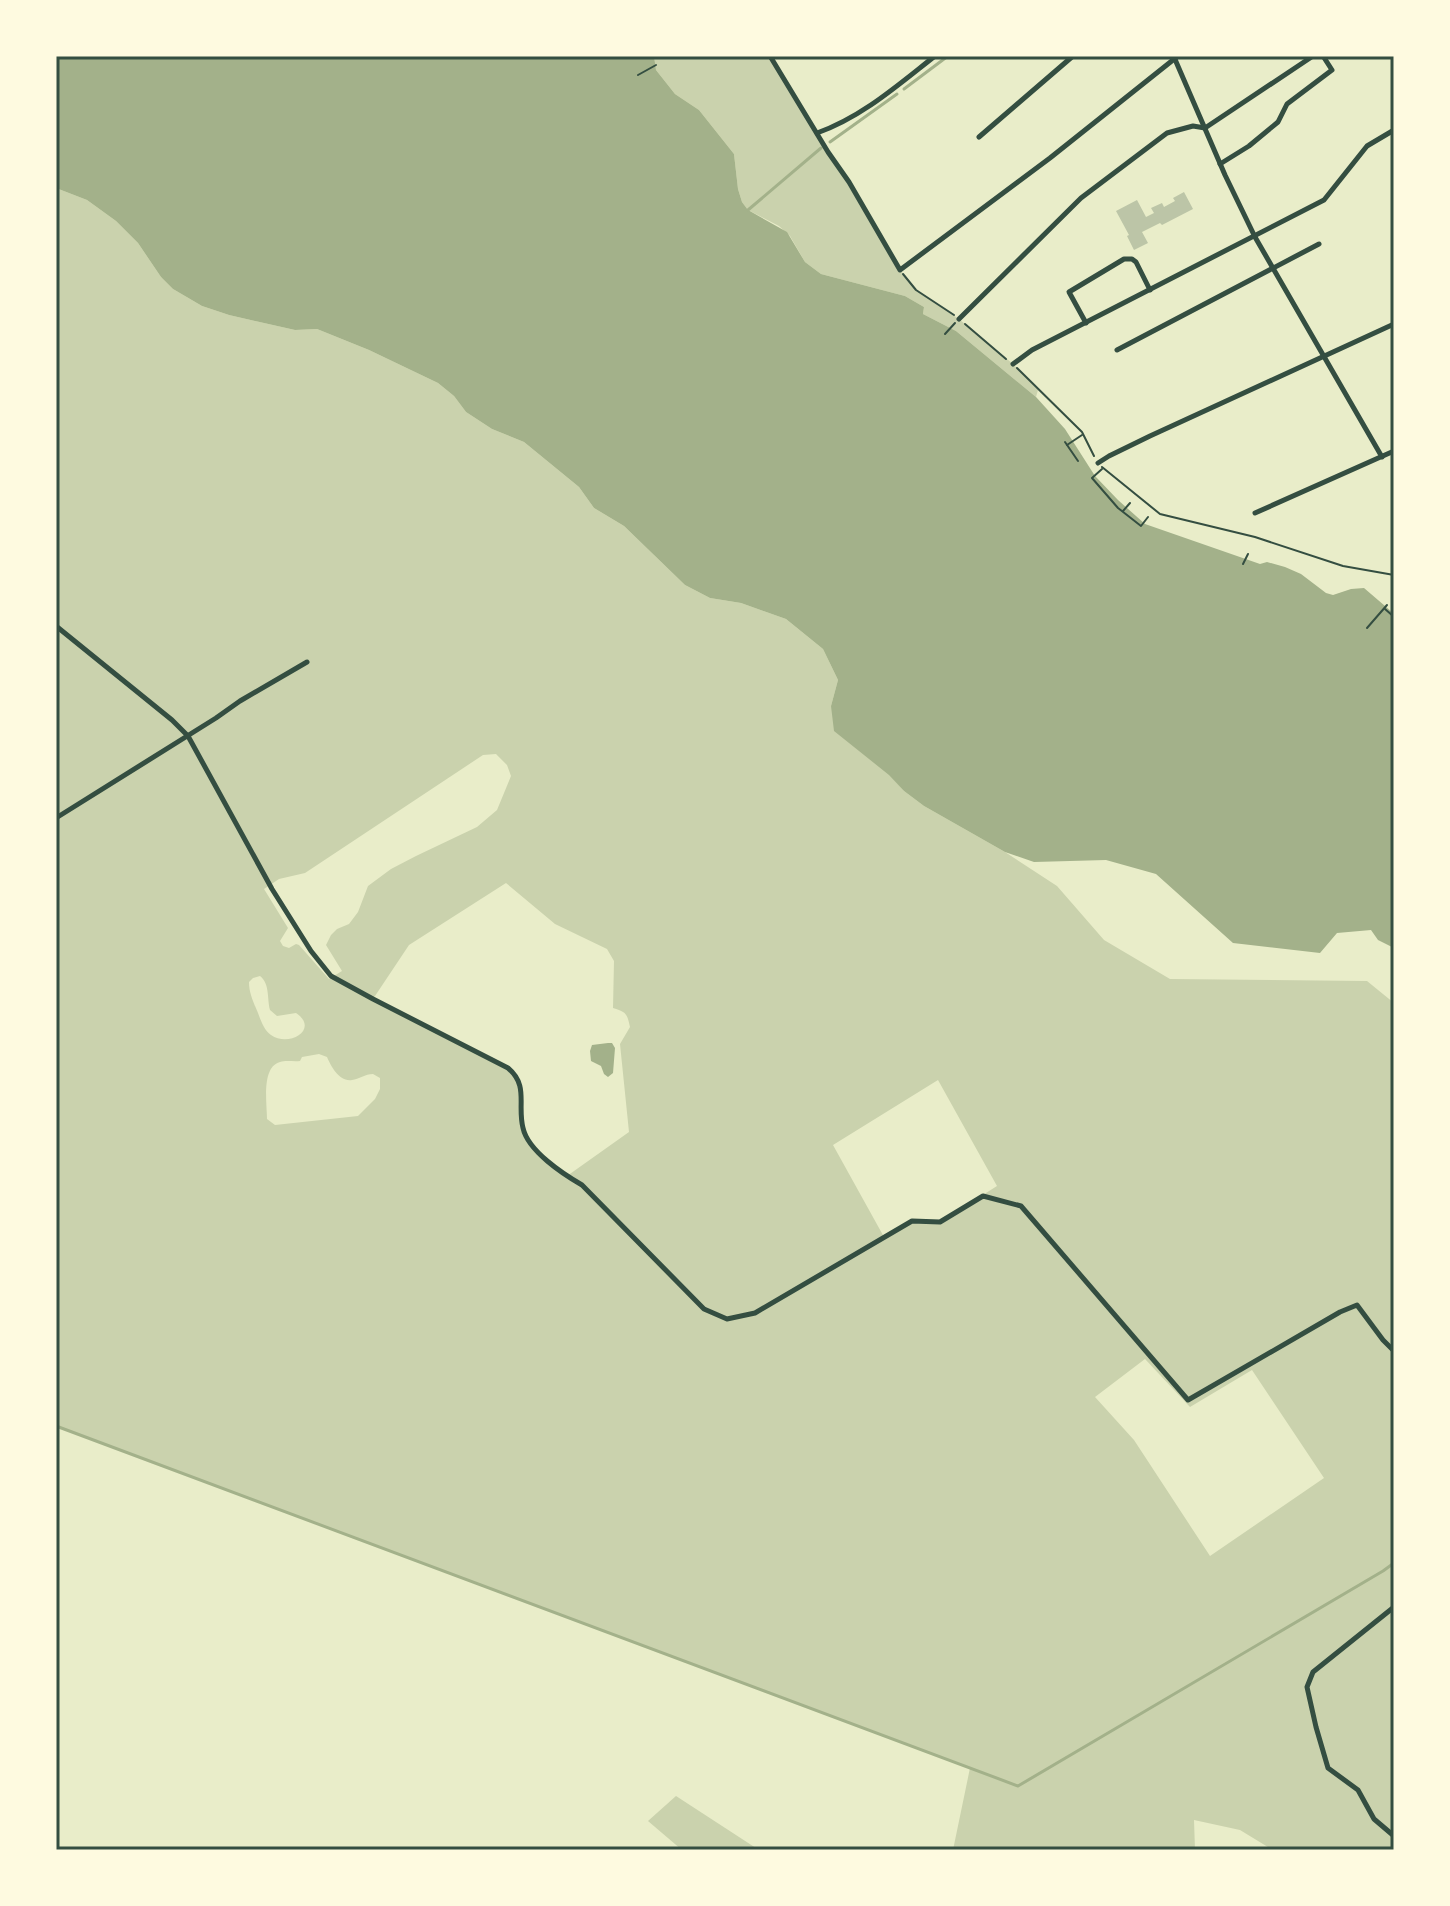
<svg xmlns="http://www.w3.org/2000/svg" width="1450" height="1906" viewBox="0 0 1450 1906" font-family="Poppins,sans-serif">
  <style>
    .green { fill: #cad2ad; fill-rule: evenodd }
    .water { fill: #a3b18a }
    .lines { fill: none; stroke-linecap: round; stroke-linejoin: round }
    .stream { stroke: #a3b18a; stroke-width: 3 }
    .building { fill: #bcc5a7 }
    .path { stroke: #344e41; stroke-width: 2 }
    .minor { stroke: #344e41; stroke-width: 5 }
    .neatline { fill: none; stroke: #344e41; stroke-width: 3 }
  </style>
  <rect width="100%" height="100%" fill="#e9edc9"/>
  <g class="green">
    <polygon points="654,56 770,56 900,270 916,290 959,319 1013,364 1038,390 1036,397 956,331 923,314 924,307 905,296 821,274 805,262 790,236 779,226 748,210 742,202 738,189 734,154 699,110 675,94 656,70"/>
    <path d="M56,188L87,200L116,221L138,243L161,277L173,289L202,306L229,315L295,330L317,329L369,350L438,383L454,396L466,412L492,429L524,442L579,487L594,508L624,526L685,585L710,598L741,603L786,619L823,649L838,680L831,706L904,791L924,806L1005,852L1057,886L1104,940L1170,979L1367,981L1394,1003V1845L1386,1850H1273L1240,1830L1194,1820L1195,1850H953L970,1768L56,1426ZM496,754L507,765L511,776L497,810L477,827L416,856L391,869L368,886L358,912L349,924L337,929L331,935L326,945L342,971L329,979L299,945L296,944L289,948L283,946L280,941L288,928L264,889L279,879L305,873L483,755ZM506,883L555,924L607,949L614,961L613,1008C626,1012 627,1013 630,1027L620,1044L629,1132L567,1176L550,1163L529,1140L521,1112L520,1085L508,1068L373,999L409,945ZM260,976C270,984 267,998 270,1010L277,1016L296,1013C320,1029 289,1048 271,1035C264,1030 261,1021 258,1013C254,1003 249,994 249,982L253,978ZM319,1054L327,1057C331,1066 339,1082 352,1080C359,1079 365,1074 373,1074L380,1078V1089L375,1099L358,1116L275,1125L267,1119C267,1104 261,1067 280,1062C286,1060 294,1062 300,1061L302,1057ZM938,1080L997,1186L940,1222L912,1221L884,1237L833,1145ZM1145,1359L1190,1407L1252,1370L1324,1478L1210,1556L1134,1440L1095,1397Z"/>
    <polygon points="676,1796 759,1850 682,1850 648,1821"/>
  </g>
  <g class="water">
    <polygon points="56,56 654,56 656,70 675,94 699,110 734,154 738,189 742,202 748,210 787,232 805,262 821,274 905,296 924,307 923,314 956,331 1036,397 1065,429 1095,476 1118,500 1145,524 1260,564 1267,562 1285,567 1301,574 1326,593 1333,595 1351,589 1364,588 1392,612 1394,615 1394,948 1378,940 1371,930 1337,933 1320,953 1233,943 1156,874 1106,860 1034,862 1005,852 924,806 904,791 889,775 834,731 831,706 838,680 823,649 786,619 741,603 710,598 685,585 624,526 594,508 579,487 524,442 492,429 466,412 454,396 438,383 369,350 317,329 295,330 229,315 202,306 173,289 161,277 138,243 116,221 87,200 56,188"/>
    <polygon points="608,1043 612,1043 615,1048 613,1073 608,1077 604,1074 601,1066 591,1061 590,1051 592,1045"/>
  </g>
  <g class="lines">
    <g class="stream">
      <polyline points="904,89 948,56"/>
      <polyline points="830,142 897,94"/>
      <polyline points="748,210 821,148"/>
      <polyline points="56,1426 1018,1786 1383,1571 1394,1563"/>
    </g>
  </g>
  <polygon class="building" points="1184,192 1193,209 1162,225 1160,223 1142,232 1148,243 1134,250 1127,236 1129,235 1116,211 1137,200 1146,217 1154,213 1151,208 1162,203 1164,207 1175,201 1173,198"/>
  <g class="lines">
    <g class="path">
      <polyline points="638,75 656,65"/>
      <polyline points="903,274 916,290 954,315"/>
      <polyline points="965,324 1006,359"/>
      <polyline points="945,334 955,323"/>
      <polyline points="1017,368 1082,432 1094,456"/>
      <polyline points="1065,442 1078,461"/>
      <polyline points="1067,445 1082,435"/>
      <polyline points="1102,467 1160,514 1255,537 1343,566 1394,575"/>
      <polyline points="1102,469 1092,478 1118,508 1141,526 1148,517"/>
      <polyline points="1123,511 1130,503"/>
      <polyline points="1243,564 1248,554"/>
      <polyline points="1385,609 1393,616"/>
      <polyline points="1367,628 1387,605"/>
    </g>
    <g class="minor">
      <polyline points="770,56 828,152 849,182 900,270 1050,158 1178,56"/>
      <polyline points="1174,57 1225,175 1255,237 1382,457"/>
      <path d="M817,133C862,117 898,85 935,56"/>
      <polyline points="979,137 1073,56"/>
      <polyline points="1220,164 1249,146 1278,122 1287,104 1332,70 1323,56"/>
      <polyline points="959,319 1081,198 1167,133 1193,126 1205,128 1313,56"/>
      <polyline points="1086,323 1069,292 1124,259 1132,259 1136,262 1150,290"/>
      <polyline points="1117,350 1319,244"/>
      <polyline points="1013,364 1032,350 1324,200 1367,146 1394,130"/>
      <polyline points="1098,463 1109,456 1150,436 1394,324"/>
      <polyline points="1255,513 1394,451"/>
      <path d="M56,626L172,720L188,736L272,889L311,951L331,976L373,999L508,1068C529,1086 517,1104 523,1128C528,1151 563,1174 582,1185L704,1309L727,1319L755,1313L912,1221L940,1222L983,1196L1021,1206L1188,1400L1340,1312L1357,1305L1383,1340L1394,1351"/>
      <polyline points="56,818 216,718 240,701 307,662"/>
      <polyline points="1394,1607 1313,1672 1307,1687 1316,1727 1328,1768 1358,1790 1374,1819 1394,1836"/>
    </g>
  </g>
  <rect width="1450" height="1906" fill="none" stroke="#fefae0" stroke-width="116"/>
  <rect x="58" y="58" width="1334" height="1790" class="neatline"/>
</svg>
